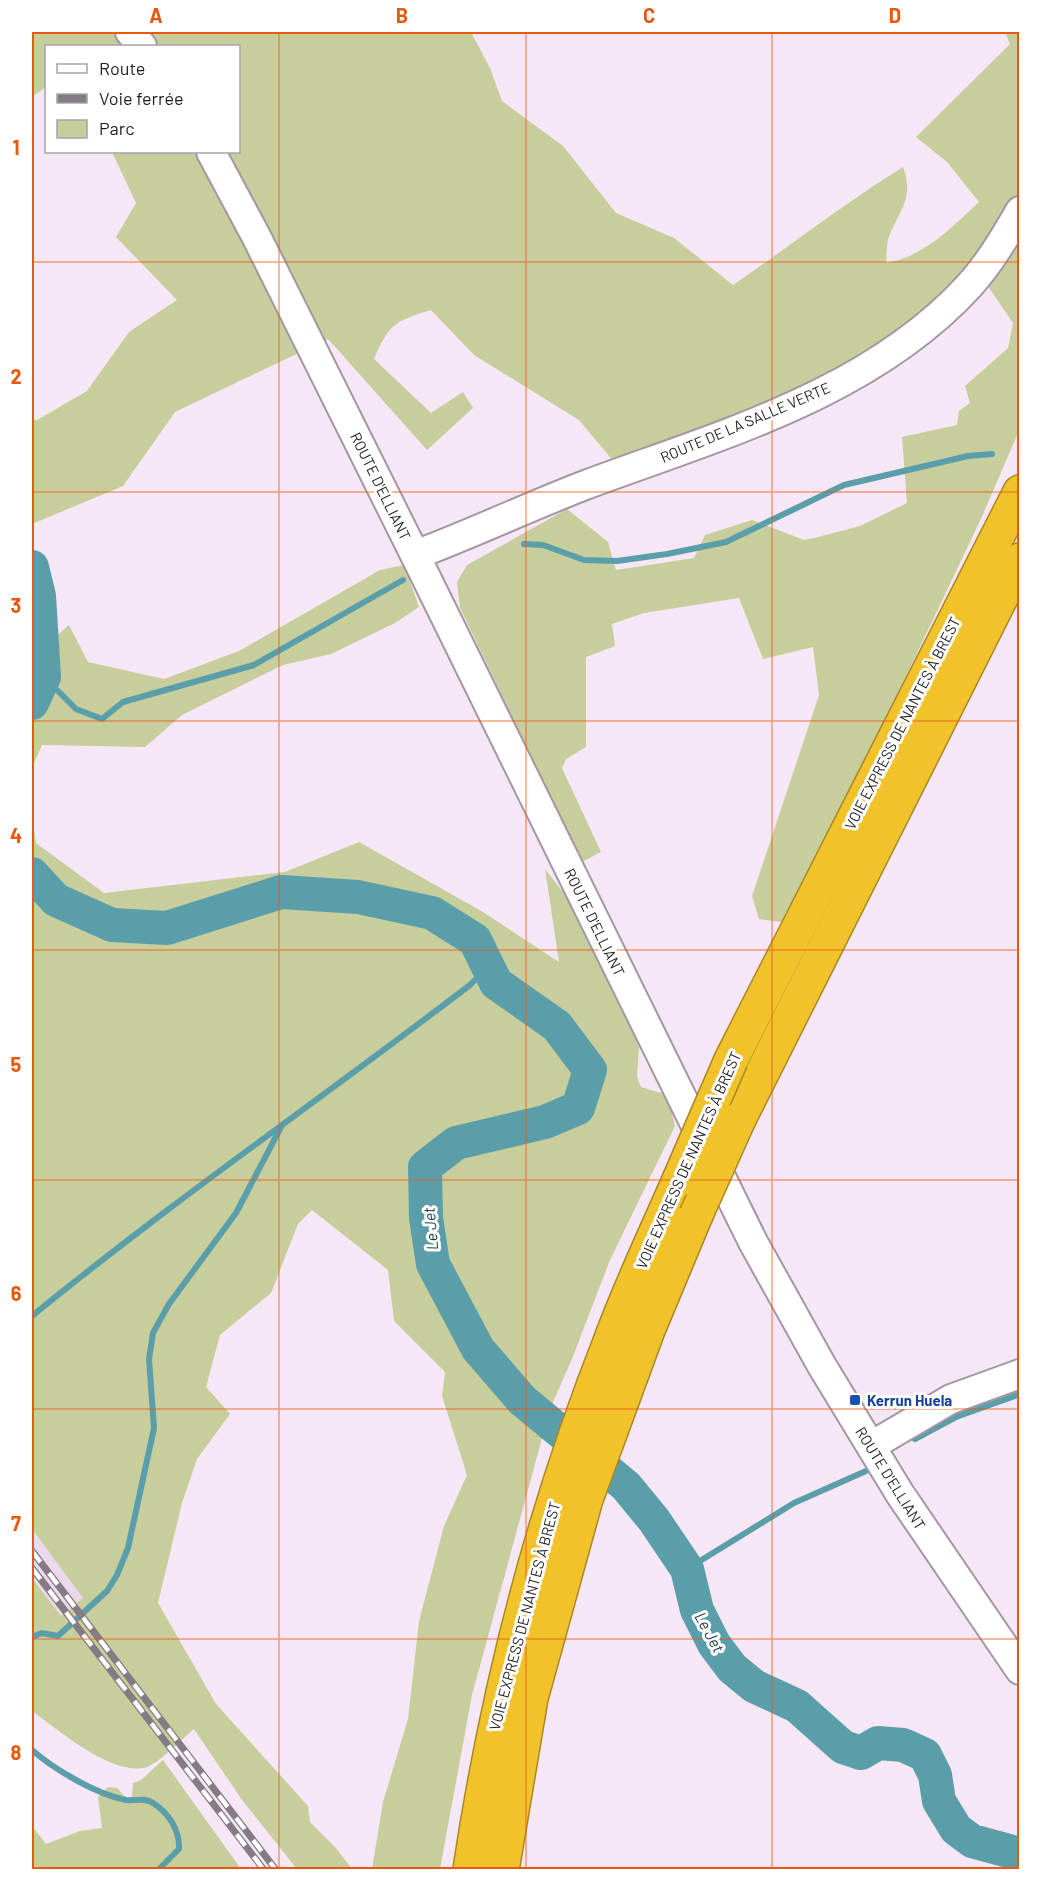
<svg xmlns="http://www.w3.org/2000/svg" width="1051" height="1901" viewBox="0 0 1051 1901" font-family="Barlow,sans-serif">
  <style>
    .built { fill: #ecd8ec }
    .green { fill: #c8cd9c }
    .lines { fill: none; stroke-linecap: round; stroke-linejoin: round }
    .stream { stroke: #5a9eaa; stroke-width: 6 }
    .river { stroke: #5a9eaa; stroke-width: 34 }
    .minor-casing { stroke: #a496a3; stroke-width: 32 }
    .highway-casing { stroke: #a88826; stroke-width: 36 }
    .minor { stroke: #fff; stroke-width: 28 }
    .highway { stroke: #f1c229; stroke-width: 33 }
    .rail-casing { stroke: #857b85; stroke-width: 7 }
    .rail { stroke: #fff; stroke-width: 4.5; stroke-dasharray: 14; stroke-linecap: butt }
    .highway-bridge-casing { stroke: #a88826; stroke-width: 36; stroke-linecap: butt }
    .highway-bridge { stroke: #f1c229; stroke-width: 33 }
    .grid { fill: none; stroke: #e8590c; stroke-width: 1.5; stroke-opacity: 0.55 }
    .transit-dot { fill: #1a4fb4; stroke: #fff; stroke-width: 2 }
    .labels { text-anchor: middle; dominant-baseline: central; stroke-width: 6; stroke-linejoin: round; paint-order: stroke }
    .street-label { font-size: 15px; fill: #201b20; stroke: #fff }
    .transit-label { font-size: 15px; font-weight: bold; fill: #164399; stroke: #fff; text-anchor: start }
    .water-label { font-size: 16px; font-style: italic; fill: #15363d; stroke: #fff }
    .neatline { fill: none; stroke: #e8590c; stroke-width: 2 }
    .grid-label { font-size: 20px; text-anchor: middle; font-weight: bold; fill: #e8590c }
  </style>
  <rect width="100%" height="100%" fill="#f6e7f6"/>
  <polygon class="built" points="32,1530 84,1597 61,1616 32,1578"/>
  <g class="green">
    <path d="M32,32H471L490,68L502,101L563,146L616,213L674,238L733,285C790,246 845,203 903,167C914,198 901,208 890,234C886,243 887,254 886,263C924,257 952,227 979,202L947,162L916,137L1010,44L1005,32H1019V431L980,521L857,779L781,922L759,919L752,896L819,695L813,647L763,659L739,598L644,613L612,624L615,646L586,657V747L566,759L562,768L601,852L582,862L460,608L457,582L467,565L567,509L608,542L616,570L694,558L705,535L752,520L804,540L814,538L860,526L907,503L902,437L957,425L959,411L970,403L965,386L1008,348L1013,323L987,285L806,393L614,462L579,420L474,355L431,310C395,321 389,324 374,359L431,413L463,392L473,408L427,450L328,339L175,412L123,486L32,524V419L37,420L87,391L129,332L177,300L116,237L136,203L112,152H238V46H46V87L32,97Z"/>
    <polygon points="404,565 419,607 395,623 331,654 283,665 182,715 145,747 42,745 32,768 32,658 69,625 88,662 164,679 239,651 380,570"/>
    <path d="M32,818L36,843L104,893L285,872L359,842L483,912L559,962L545,869L578,911L639,1047L637,1077L641,1087L668,1095L675,1126L610,1260L572,1359L550,1409L472,1695L440,1869H372L383,1802L408,1719L419,1621L444,1526L467,1475L442,1396L445,1372L394,1321L388,1270L312,1210L298,1224L271,1293L220,1335L206,1387L230,1414L197,1459L182,1503L158,1603L216,1704L308,1806L310,1822L335,1847L352,1869H297L242,1800L194,1729C183,1738 159,1763 147,1767C114,1778 57,1729 32,1711V1578L61,1616L83,1598L32,1529Z"/>
    <polygon points="163,1760 241,1869 32,1869 32,1826 46,1844 80,1831 102,1828 98,1797 108,1787 117,1788 126,1798 132,1797 133,1783 141,1780"/>
  </g>
  <g class="lines">
    <g class="stream">
      <polyline points="524,544 543,545 584,560 617,561 667,554 726,542 844,485 968,456 992,454"/>
      <polyline points="44,677 76,709 102,719 123,702 254,665 403,580"/>
      <path d="M32,1316C174,1200 325,1096 470,985L488,967"/>
      <polyline points="915,1439 956,1417 1020,1394"/>
      <polyline points="687,1569 794,1503 866,1471"/>
      <polyline points="32,1637 42,1633 58,1636 107,1591 117,1575 128,1548 154,1428 149,1359 153,1333 169,1304 236,1213 281,1127"/>
      <path d="M32,1750C55,1770 96,1794 126,1800C135,1801 145,1797 153,1803C169,1813 180,1831 179,1849L158,1870"/>
    </g>
    <g class="river">
      <polyline points="32,567 39,596 44,677 32,703"/>
      <polyline points="32,874 56,900 112,925 167,928 281,892 358,897 432,913 475,940 496,983 557,1026 590,1070 578,1108 545,1122 456,1143 425,1167 426,1218 433,1264 478,1349 522,1400 626,1486 654,1520 687,1569 697,1610 714,1644 732,1668 754,1686 797,1706 843,1747 861,1753 878,1743 903,1745 925,1755 935,1775 939,1801 956,1829 972,1841 1020,1854"/>
    </g>
    <defs>
      <g id="minor">
        <polyline points="130,32 142,46"/>
        <polyline points="211,152 257,238 415,555 753,1242 822,1366 900,1494 1020,1670"/>
        <path d="M415,555C474,533 530,506 588,484C720,435 870,394 969,286C989,264 1005,237 1020,211"/>
        <polyline points="871,1446 951,1399 1020,1374"/>
      </g>
      <g id="highway">
        <polyline points="731,1060 1020,492"/>
        <polyline points="739,1119 1020,560"/>
        <path d="M470,1870C497,1689 544,1509 611,1339C631,1285 656,1233 679,1180"/>
        <polyline points="502,1870 531,1698 586,1499 648,1330 696,1215"/>
      </g>
    </defs>
    <use href="#minor" class="minor-casing"/>
    <use href="#highway" class="highway-casing"/>
    <use href="#minor" class="minor"/>
    <use href="#highway" class="highway"/>
    <defs>
      <g id="rail">
        <polyline points="32,1551 276,1870"/>
        <polyline points="32,1568 264,1870"/>
      </g>
    </defs>
    <use href="#rail" class="rail-casing"/>
    <use href="#rail" class="rail"/>
    <defs>
      <g id="highway-bridge">
        <polyline points="679,1180 731,1060"/>
        <polyline points="696,1215 739,1119"/>
      </g>
    </defs>
    <use href="#highway-bridge" class="highway-bridge-casing"/>
    <use href="#highway-bridge" class="highway-bridge"/>
  </g>
  <path class="grid" d="M279,32V1870M526,32V1870M772,32V1870M32,262H1020M32,492H1020M32,721H1020M32,950H1020M32,1180H1020M32,1409H1020M32,1639H1020"/>
  <rect class="transit-dot" x="849" y="1394" width="12" height="12" rx="3"/>
  <g class="labels">
    <g class="street-label">
      <text transform="translate(745 422) rotate(-23)">ROUTE DE LA SALLE VERTE</text>
      <text transform="translate(381 486) rotate(64)">ROUTE D'ELLIANT</text>
      <text transform="translate(902 723) rotate(-63)">VOIE EXPRESS DE NANTES À BREST</text>
      <text transform="translate(595 922) rotate(64)">ROUTE D'ELLIANT</text>
      <text transform="translate(688 1160) rotate(-66)">VOIE EXPRESS DE NANTES À BREST</text>
      <text transform="translate(891 1478) rotate(58)">ROUTE D'ELLIANT</text>
      <text transform="translate(524 1616) rotate(-75)">VOIE EXPRESS DE NANTES À BREST</text>
    </g>
    <g class="transit-label">
      <text x="867" y="1400">Kerrun Huela</text>
    </g>
    <g class="water-label">
      <text transform="translate(430 1229) rotate(-95)">Le Jet</text>
      <text transform="translate(710 1632) rotate(61)">Le Jet</text>
    </g>
  </g>
  <rect width="1051" height="1901" fill="none" stroke="#ffffff" stroke-width="66"/>
  <rect x="45" y="45" width="195" height="108" fill="#ffffff" stroke="#a6a4a6" stroke-width="1.5"/>
  <rect x="57" y="64" width="30" height="9" fill="#ffffff" stroke="#a6a4a6" stroke-width="1.5"/>
  <text x="99" y="75" font-size="18" fill="#201b20">Route</text>
  <rect x="57" y="94" width="30" height="9" fill="#857b85" stroke="#a6a4a6" stroke-width="1.5"/>
  <text x="99" y="105" font-size="18" fill="#201b20">Voie ferrée</text>
  <rect x="57" y="120" width="30" height="18" fill="#c8cd9c" stroke="#a6a4a6" stroke-width="1.5"/>
  <text x="99" y="135" font-size="18" fill="#201b20">Parc</text>
  <rect x="33" y="33" width="985" height="1835" class="neatline"/>
  <g class="grid-label">
    <text x="156" y="23">A</text>
    <text x="402" y="23">B</text>
    <text x="649" y="23">C</text>
    <text x="895" y="23">D</text>
    <text x="16" y="155">1</text>
    <text x="16" y="384">2</text>
    <text x="16" y="613">3</text>
    <text x="16" y="843">4</text>
    <text x="16" y="1072">5</text>
    <text x="16" y="1301">6</text>
    <text x="16" y="1531">7</text>
    <text x="16" y="1760">8</text>
  </g>
</svg>
